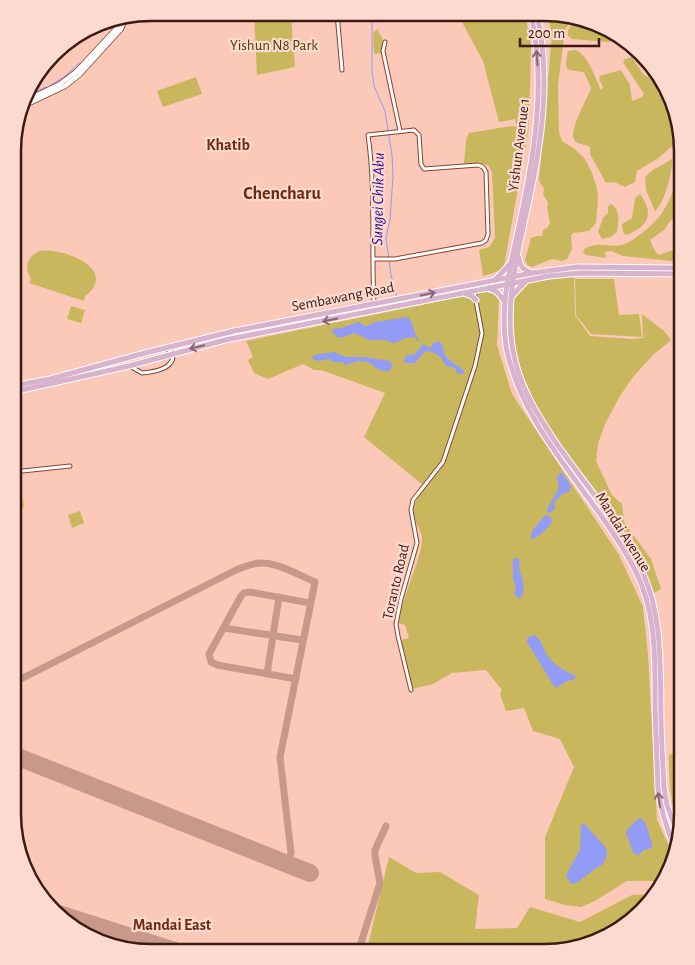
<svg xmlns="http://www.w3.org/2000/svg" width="695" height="965" viewBox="0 0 695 965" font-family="'Alegreya Sans',sans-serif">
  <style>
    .green { fill: #c9b75d }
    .water { fill: #929bf6 }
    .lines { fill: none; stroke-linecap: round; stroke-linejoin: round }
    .stream { stroke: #929bf6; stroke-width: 1 }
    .taxiway { stroke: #c8998b; stroke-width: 7 }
    .runway { stroke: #c8998b; stroke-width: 18 }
    .minor-casing { stroke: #8a422b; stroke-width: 5 }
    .secondary-casing { stroke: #8a422b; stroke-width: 6 }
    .primary-casing { stroke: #fff; stroke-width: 7 }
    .minor { stroke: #fff; stroke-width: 3 }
    .secondary { stroke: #fff; stroke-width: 4.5 }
    .primary { stroke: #d9b2ce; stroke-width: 5 }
    .oneway { stroke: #8a6670 }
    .labels { text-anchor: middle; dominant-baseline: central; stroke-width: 4.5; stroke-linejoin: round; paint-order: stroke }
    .park-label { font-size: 15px; fill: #4c4100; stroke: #fddacf }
    .street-label { font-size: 15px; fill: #3b1b12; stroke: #fddacf }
    .neighbourhood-label { font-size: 16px; font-weight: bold; fill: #6f2912; stroke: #fddacf }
    .water-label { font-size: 16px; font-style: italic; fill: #2c0c96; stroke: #fddacf }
    .quarter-label { font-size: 18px; font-weight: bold; fill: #6f2912; stroke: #fddacf }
    .rim { fill: none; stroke: #3b1b12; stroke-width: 2.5 }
  </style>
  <rect width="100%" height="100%" fill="#fcc8b8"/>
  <g class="green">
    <polygon points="254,13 332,13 333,16 291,17 295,67 257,75"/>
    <polygon points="457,13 525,14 531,46 529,125 516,124 515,119 499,122 483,61"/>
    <polygon points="547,14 562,14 572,18 565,30 558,85 559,132 562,141 576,150 585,159 592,173 597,188 598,199 596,223 589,231 573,233 571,236 572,249 567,259 562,261 552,259 532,267 527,265 525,260 531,238 537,236 542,236 543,230 547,228 550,223 547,207 548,202 543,195 544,189 539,181 552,34"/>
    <polygon points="576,19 617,36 609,42 572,39 568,36 568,30"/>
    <polygon points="377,29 383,40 382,53 374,54 373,33"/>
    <path d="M576,50C589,56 595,78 601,90L603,88L599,78L600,76L621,70L630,85L632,101L642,97L644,94L623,62L625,59L632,57L643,74L651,79L671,104L679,135L677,142L657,159L637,171L635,182L625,187L614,182L606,183L590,154V147C586,144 579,145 575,141C567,132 588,98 591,88L584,72C565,70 564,71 568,51Z"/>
    <polygon points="196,77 202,94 163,107 157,91"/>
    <polygon points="511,126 529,127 504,266 499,271 483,276 479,250 489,247 495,238 492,172 488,165 483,164 464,164 466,140 469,133"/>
    <path d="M682,149V212L671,220L664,230L650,240L655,251L659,255L673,250L677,254L682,252V262L623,256L611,251L605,252L606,258L586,255L583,253L585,248C601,241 608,248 622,245C629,243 637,237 642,233C673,210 675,185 682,149Z"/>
    <path d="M672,159C673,171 664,204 655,211L646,190L645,177L653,170Z"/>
    <path d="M640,194C655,214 648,227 626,235L623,232L622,224L632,218L635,198Z"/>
    <path d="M612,204C620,211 619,221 617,232L611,237L602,239L598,232L603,218L608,213V206Z"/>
    <path d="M40,251C56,248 97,260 96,280C95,287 91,292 85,296L84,301L29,283L31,279C23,267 28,256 40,251Z"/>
    <path d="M566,276H574L575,315L590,336L632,339L643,338L642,314L664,331L671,340L653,355L633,377L620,396L605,424L598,444L596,461L612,495L622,504L624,522L651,559L661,589L654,593C645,569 631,548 617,526C600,502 584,478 568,454C536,407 513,374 513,315C513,304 514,291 525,285C533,280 557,278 566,276Z"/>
    <polygon points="575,279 614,279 619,315 639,314 642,337 591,334 576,315"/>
    <path d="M485,292L496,294L499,298L497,345L512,394L619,555L643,607L648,655L657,820L672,852L662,881H627L595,901L581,907L565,905L545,899V837L574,767L560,739L533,731L524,708L506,711L500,694L502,690L486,670L452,673L433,684L412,689L401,640L409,638L405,625L399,623C402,597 415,574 421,548C425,530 416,529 414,515C412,506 420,494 423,485L364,437L385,393L321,370H314L303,364L268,379L254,373L248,360L253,357L246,341Z"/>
    <polygon points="71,306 85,310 81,323 67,319"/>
    <polygon points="13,488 20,488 24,505 21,512 13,515"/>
    <polygon points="80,511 84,523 72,528 68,515"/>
    <polygon points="13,523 21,524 17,556 13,559"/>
    <path d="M682,750V823L680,828C670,802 669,783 669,755Z"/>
    <polygon points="389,857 416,873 440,872 479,895 475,929 517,928 530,907 580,922 632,895 655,894 605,938 544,952 388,952 368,945"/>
  </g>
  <g class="water">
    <path d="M408,317C414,324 413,332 419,340L417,341L415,337L406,338L395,343L383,340H369L355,333C345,336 336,343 332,329L341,328L358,322L363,324L365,327L375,322Z"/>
    <path d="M438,341C445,345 442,350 445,355C447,359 458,366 462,369L464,370L463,374H457L456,369L445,365C442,356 434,351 425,351L415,363H404V360L407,355L415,354L423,344L431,348L433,343Z"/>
    <path d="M334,352L346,357H364L390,361L393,367L389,371C376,372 377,366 367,362C360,359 352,363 346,365L342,362H333L330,359L318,361L313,359L312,356L319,354Z"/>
    <path d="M560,473H562C566,479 574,485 569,492L562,494L554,503L555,508L552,512L548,513L547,509L559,488L557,478Z"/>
    <polygon points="546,514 552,519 551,524 540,535 531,540 532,531"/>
    <path d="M515,557L520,560C516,574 530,584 520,599L514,594L516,587L512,576C516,570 509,565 515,557Z"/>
    <path d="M534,635C543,640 542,647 547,655C554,665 564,671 576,676L574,680C563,680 562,687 555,688L527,642V638Z"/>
    <path d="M641,818L646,824L652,844V848L644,850L638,856L633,852L626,833C628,827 635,821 641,818Z"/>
    <path d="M583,823C589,827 592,833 597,838C607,847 611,853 602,865C593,869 584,879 574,884L570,883L566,875L580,850L581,825Z"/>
  </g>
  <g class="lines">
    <g class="stream">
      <polyline points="372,13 372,70 374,86 385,111 392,155 393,176 390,220 386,238 391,275 397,297"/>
      <polyline points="49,86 64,77 80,62"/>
      <polyline points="26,96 46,87"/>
    </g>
    <g class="taxiway">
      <polyline points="224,628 302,640"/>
      <polyline points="267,674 279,597"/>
      <polyline points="296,679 217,665 211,662 209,654 241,596 244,593 250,592 310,603"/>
      <path d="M13,683L236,570C244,567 254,562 263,563C280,564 299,575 315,582L280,757L291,853L287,864"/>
      <polyline points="358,952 380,883 375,856 375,850 386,826"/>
    </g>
    <g class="runway">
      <polyline points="13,755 310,873"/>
      <polyline points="59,914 175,951"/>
    </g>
    <defs>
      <g id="minor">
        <polyline points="337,13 342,70"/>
        <polyline points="385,42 383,51 400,131"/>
        <path d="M373,259H395L482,243L486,240L488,234L486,172L483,167L478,165L424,169L421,164L419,135L414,130L368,135C376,191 371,247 374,303"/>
        <path d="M130,366L142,373C154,372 175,369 173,353L165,348"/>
        <polyline points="13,472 70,466"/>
        <polyline points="411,690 398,636 396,624 401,599 417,543 411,510 413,500 443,462 475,366 482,333 473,285"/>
      </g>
      <g id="secondary">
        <polyline points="25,101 60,84 76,72 116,29 121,18"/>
        <polyline points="23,106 65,86 79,75 121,29 126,17"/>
      </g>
      <g id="primary">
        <path d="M531,14C546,81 535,151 521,217C512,261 498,306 507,351C525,434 597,496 635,570C657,612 655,661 655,707C656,734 657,762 658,789C661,810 666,827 674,846"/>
        <path d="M537,14C551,78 542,141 528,205C518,252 504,303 513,351C519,386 537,414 556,443C585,484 619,523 641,569C663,614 660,665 661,714C661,738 663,763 664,788L667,805L678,835"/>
        <path d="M519,258C519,267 524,269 531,273"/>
        <polyline points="495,280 510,264"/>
        <polyline points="489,288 497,292 505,302"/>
        <polyline points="466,294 472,296 476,300"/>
        <polyline points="512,296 525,282"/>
        <polyline points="13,386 50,379 145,353 234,331 532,273 577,267 682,268"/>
        <polyline points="13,392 129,366 225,340 549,276 580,273 682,274"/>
      </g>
    </defs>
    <use href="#minor" class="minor-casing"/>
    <use href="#secondary" class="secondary-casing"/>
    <use href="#primary" class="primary-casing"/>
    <use href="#minor" class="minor"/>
    <use href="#secondary" class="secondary"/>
    <use href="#primary" class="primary"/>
  </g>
  <defs><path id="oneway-shaft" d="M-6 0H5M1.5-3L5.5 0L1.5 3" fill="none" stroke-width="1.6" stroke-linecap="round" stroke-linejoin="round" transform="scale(1.25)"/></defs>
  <g class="oneway">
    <use href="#oneway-shaft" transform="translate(537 58) rotate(-94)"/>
    <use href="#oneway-shaft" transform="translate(428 294) rotate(-11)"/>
    <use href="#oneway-shaft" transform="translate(330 320) rotate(169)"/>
    <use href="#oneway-shaft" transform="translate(197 347) rotate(166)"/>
    <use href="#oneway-shaft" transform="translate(659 800) rotate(-97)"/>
  </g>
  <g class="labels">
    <g class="park-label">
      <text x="274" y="45">Yishun N8 Park</text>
    </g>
    <g class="street-label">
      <text transform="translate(519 145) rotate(-83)">Yishun Avenue 1</text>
      <text transform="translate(343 297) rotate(-11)">Sembawang Road</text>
      <text transform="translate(623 532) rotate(58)">Mandai Avenue</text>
      <text transform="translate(396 582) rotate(-77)">Toranto Road</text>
    </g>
    <g class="neighbourhood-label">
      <text x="228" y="145">Khatib</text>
      <text x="172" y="925">Mandai East</text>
    </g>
    <g class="water-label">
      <text transform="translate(378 199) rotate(-89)">Sungei Chik Abu</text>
    </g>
    <g class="quarter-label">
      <text x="282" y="194">Chencharu</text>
    </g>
  </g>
  <path d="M0 0H695V965H0ZM151 21H544A130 130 0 0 1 674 151V814A130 130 0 0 1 544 944H151A130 130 0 0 1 21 814V151A130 130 0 0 1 151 21Z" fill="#fddacf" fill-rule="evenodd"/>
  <path class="rim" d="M151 21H544A130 130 0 0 1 674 151V814A130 130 0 0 1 544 944H151A130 130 0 0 1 21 814V151A130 130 0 0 1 151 21Z"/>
  <path d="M520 38v8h79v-8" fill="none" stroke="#3b1b12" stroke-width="2.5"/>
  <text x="528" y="38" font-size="15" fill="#3b1b12" stroke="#fddacf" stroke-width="4" paint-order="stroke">200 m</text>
</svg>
